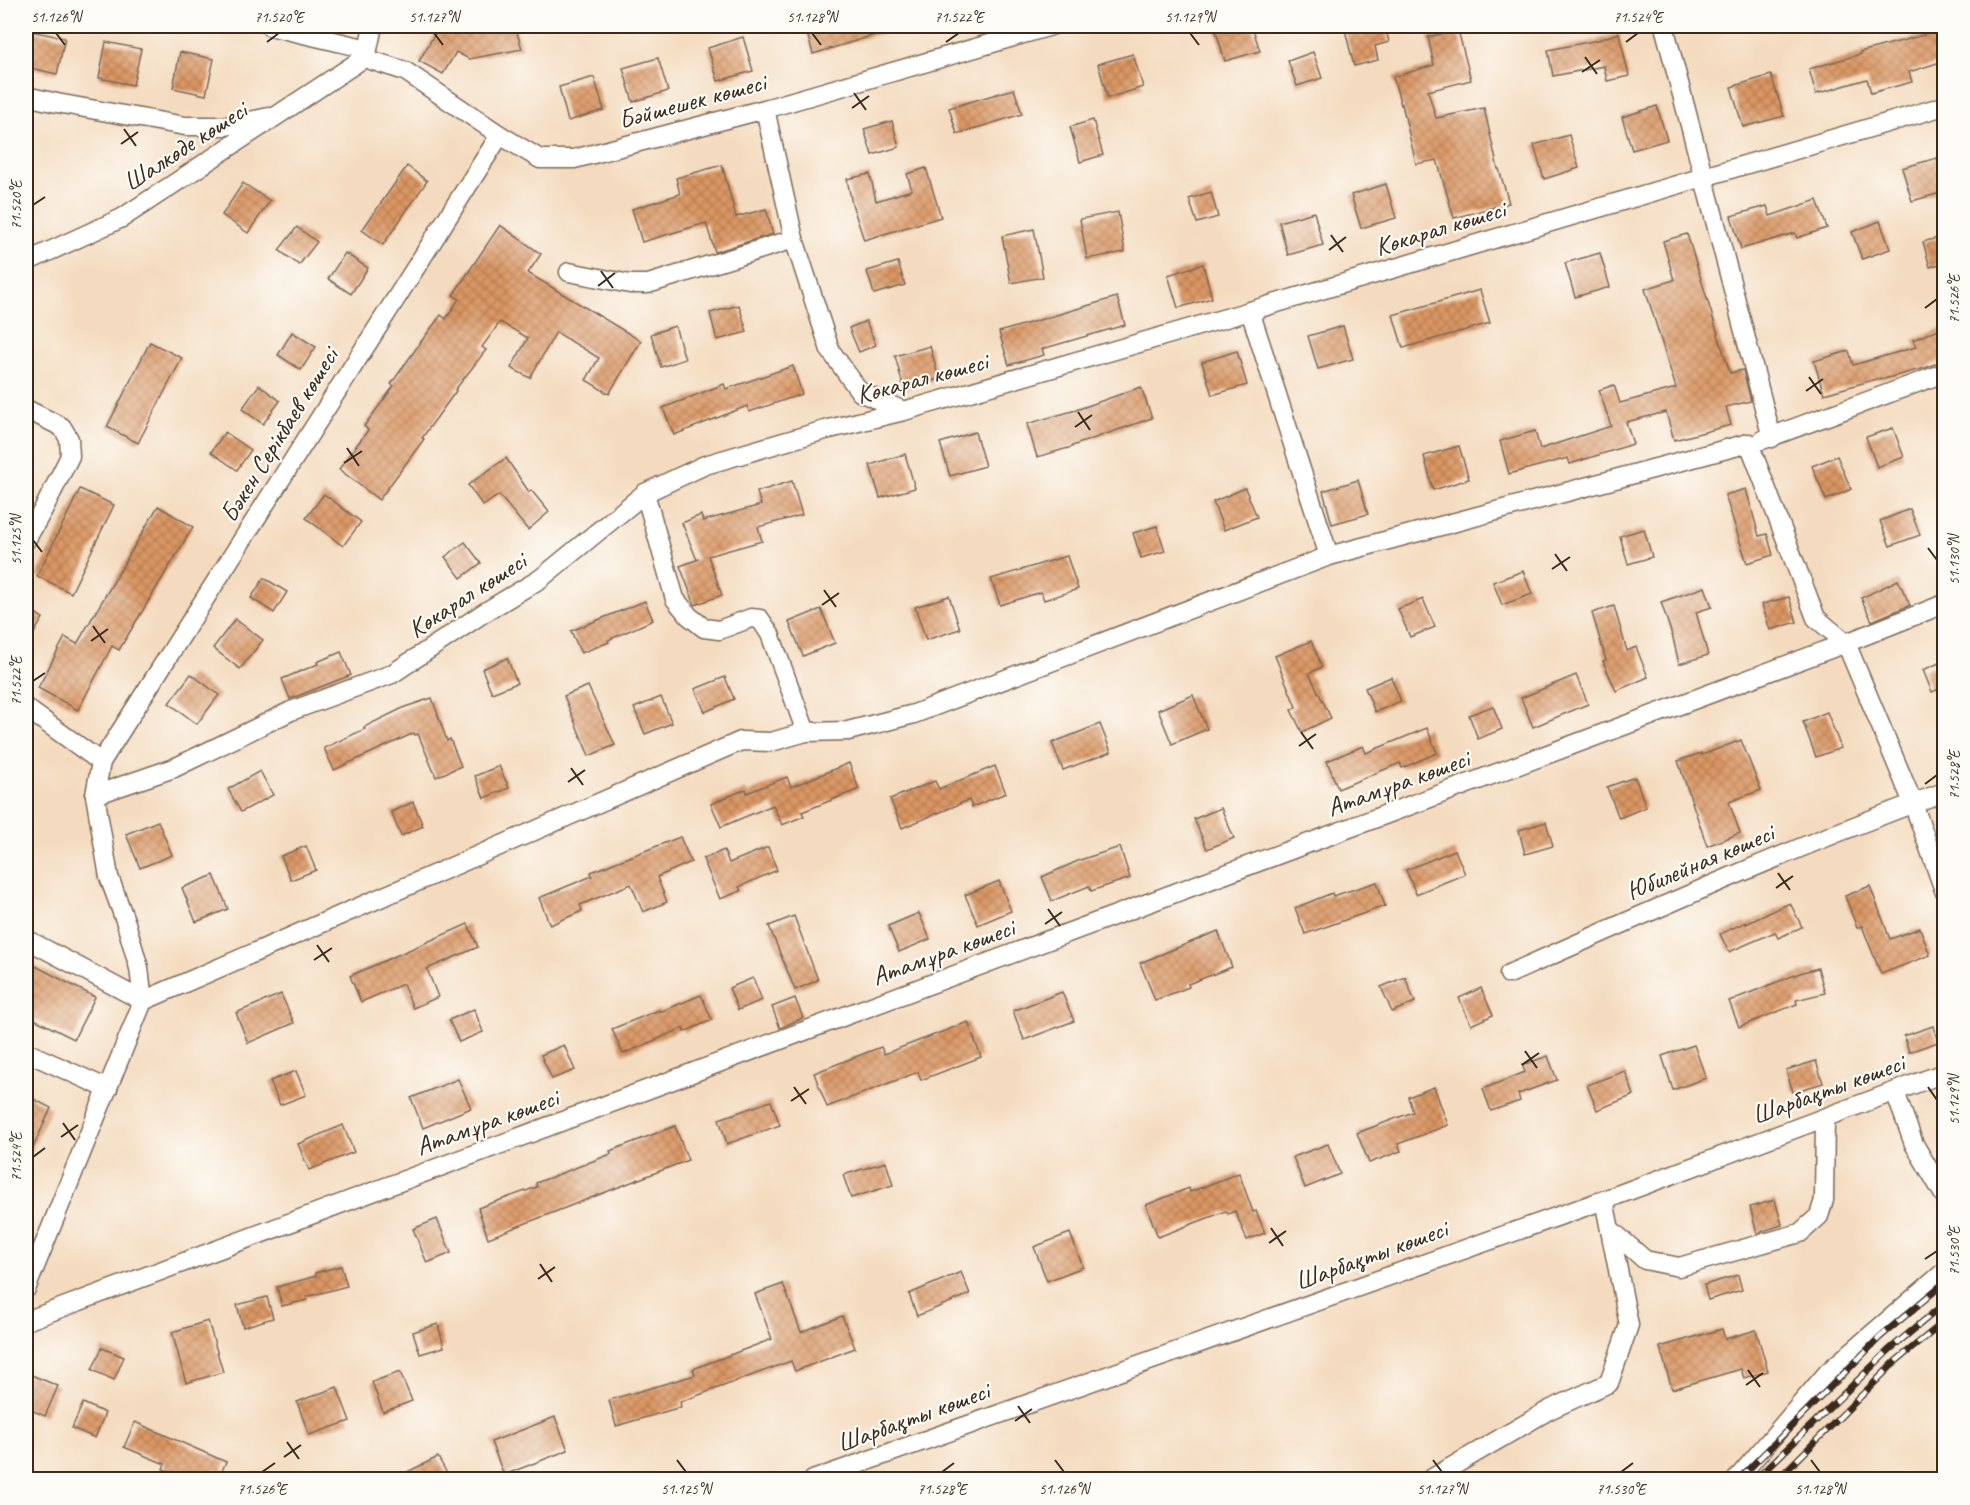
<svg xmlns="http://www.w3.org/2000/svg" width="1970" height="1505" viewBox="0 0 1970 1505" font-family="Caveat,sans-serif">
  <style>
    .building { fill: url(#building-cross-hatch) }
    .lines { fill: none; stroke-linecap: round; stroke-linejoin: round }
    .minor-casing { stroke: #7c6856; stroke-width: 21 }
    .minor { stroke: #fff; stroke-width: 18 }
    .rail-casing { stroke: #3b2a1e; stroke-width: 7 }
    .rail { stroke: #fdfcf7; stroke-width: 4.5; stroke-dasharray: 14; stroke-linecap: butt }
    .ticks { fill: none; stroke: #3b2a1e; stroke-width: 2 }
    .labels { text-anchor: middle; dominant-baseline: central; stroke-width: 4.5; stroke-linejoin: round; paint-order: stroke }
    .street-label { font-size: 26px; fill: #3b2a1e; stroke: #fdfcf7 }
    .neatline { fill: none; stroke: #3b2a1e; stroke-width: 2 }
    .ticks-label { font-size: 15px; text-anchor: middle; fill: #3b2a1e }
  </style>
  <defs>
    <pattern id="building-cross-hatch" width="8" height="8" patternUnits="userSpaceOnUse" patternTransform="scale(1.5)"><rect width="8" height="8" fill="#db9764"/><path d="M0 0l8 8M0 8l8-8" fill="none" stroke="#b37b52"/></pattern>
  </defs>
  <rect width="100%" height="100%" fill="#fdfcf7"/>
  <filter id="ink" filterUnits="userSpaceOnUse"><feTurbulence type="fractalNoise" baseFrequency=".0167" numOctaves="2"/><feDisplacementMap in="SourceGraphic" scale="12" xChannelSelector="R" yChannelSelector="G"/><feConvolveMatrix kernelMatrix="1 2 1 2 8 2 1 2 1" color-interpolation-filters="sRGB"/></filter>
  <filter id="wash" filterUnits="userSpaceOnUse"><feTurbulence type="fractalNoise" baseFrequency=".008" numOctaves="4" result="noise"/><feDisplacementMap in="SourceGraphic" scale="24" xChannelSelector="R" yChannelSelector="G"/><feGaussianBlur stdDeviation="1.35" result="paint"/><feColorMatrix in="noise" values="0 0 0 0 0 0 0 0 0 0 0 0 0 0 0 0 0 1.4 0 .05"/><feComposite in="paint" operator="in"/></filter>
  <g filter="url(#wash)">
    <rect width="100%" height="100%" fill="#f4dbbf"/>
    <g id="blocks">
      <g class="building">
        <polygon points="434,26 515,26 522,49 469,59 456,52 443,74 419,61 436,32"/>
        <polygon points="805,26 890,26 891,30 813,54"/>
        <polygon points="1223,26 1252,26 1260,51 1225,61 1215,28"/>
        <polygon points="1344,26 1385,26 1389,42 1375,46 1378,60 1354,66"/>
        <polygon points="1943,26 1944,61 1909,72 1912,82 1871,93 1867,79 1816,94 1809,69 1861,54 1860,52 1924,35 1923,31"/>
        <polygon points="1458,30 1471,80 1428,91 1436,118 1484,108 1498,169 1499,169 1509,203 1454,218 1437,160 1416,164 1402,104 1401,105 1393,77 1434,65 1428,37"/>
        <polygon points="31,31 65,38 57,74 26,67 26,56"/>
        <polygon points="1619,33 1629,76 1607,81 1604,66 1553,76 1548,50 1598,40"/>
        <polygon points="743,37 753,71 718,81 708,48"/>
        <polygon points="106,42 141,49 133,85 99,78"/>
        <polygon points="180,52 214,59 206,95 173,88"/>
        <polygon points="1313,52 1322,78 1297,86 1288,61"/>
        <polygon points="1133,54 1143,87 1108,98 1098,64"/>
        <polygon points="658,58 668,91 633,102 623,68"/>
        <polygon points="1771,75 1784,116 1743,127 1731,87"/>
        <polygon points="594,77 604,110 568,121 559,87"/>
        <polygon points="1014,89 1022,114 957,134 949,108"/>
        <polygon points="1657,106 1667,140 1632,150 1622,117"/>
        <polygon points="1093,120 1103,155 1080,162 1070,127"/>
        <polygon points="892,121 899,147 872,155 864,129"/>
        <polygon points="1569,135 1579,168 1544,179 1534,145"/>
        <polygon points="1937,158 1944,182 1944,192 1912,201 1902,168"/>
        <polygon points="722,165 736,217 766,209 773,234 715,252 706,223 642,242 632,209 680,194 676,178"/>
        <polygon points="407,166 427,181 383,245 362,230"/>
        <polygon points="926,168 941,217 864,240 852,204 847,179 870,174 876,201 912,190 907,174"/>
        <polygon points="243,183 270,201 248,233 222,215"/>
        <polygon points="1386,184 1396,218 1361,228 1351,195"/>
        <polygon points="1211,192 1218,217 1197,223 1189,199"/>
        <polygon points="1817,200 1827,228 1797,238 1795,233 1741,249 1731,216 1767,206 1770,216"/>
        <polygon points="1118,212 1125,252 1087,259 1080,219"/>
        <polygon points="1314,212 1323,245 1288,255 1279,222"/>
        <polygon points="1880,221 1890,249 1862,259 1852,232"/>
        <polygon points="500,225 541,254 528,273 641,341 609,394 586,380 599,358 556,332 530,378 511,368 528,338 500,322 482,347 486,350 455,390 456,391 422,438 424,439 379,500 339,469 368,430 364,426 394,386 391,384 420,343 441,315 446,319 459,299 453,295"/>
        <polygon points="297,227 317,242 299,265 279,250"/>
        <polygon points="1034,229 1043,277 1011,283 1002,236"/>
        <polygon points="1687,234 1730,373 1743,370 1751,401 1726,407 1731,425 1674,440 1666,412 1626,422 1633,444 1570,464 1568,458 1509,474 1500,441 1535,431 1540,449 1611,426 1599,390 1614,385 1620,403 1676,388 1645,289 1674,280 1663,241"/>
        <polygon points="1944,236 1944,263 1930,267 1923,242"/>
        <polygon points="345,253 368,268 351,294 328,279"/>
        <polygon points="1600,253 1610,287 1575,297 1565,263"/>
        <polygon points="898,262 905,285 874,294 867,271"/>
        <polygon points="1203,264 1212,298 1178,308 1168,275"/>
        <polygon points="1480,290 1490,323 1403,348 1393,315"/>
        <polygon points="1117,297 1125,325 1042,349 1044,355 1009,365 999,332"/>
        <polygon points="739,305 747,332 717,340 710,313"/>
        <polygon points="866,321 876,345 859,352 849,328"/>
        <polygon points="675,326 685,359 661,367 651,334"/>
        <polygon points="1343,326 1353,359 1318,369 1308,336"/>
        <polygon points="1944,327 1944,360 1925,368 1880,380 1880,378 1824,394 1814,361 1849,351 1853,365 1916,347 1913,340"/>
        <polygon points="292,332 316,347 301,370 278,355"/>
        <polygon points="150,342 182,358 138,443 107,427"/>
        <polygon points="930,346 939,379 904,389 895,356"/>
        <polygon points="1237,351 1247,385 1212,395 1202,362"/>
        <polygon points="793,366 802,394 749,412 747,406 674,435 663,408 724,384 726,389"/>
        <polygon points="259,385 280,401 263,424 242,409"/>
        <polygon points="1141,387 1152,418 1072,446 1072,447 1037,457 1027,424 1076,410"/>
        <polygon points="1893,428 1904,457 1877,467 1866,437"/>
        <polygon points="225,432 251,450 237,470 211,452"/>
        <polygon points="975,432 985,466 950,476 940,443"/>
        <polygon points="1459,446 1469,479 1433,490 1424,456"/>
        <polygon points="905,454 915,488 880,498 870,465"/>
        <polygon points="1837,456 1851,489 1826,500 1812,466"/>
        <polygon points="506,458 529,492 531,490 549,512 528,530 499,495 483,506 468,485"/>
        <polygon points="1358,480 1368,514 1332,524 1323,491"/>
        <polygon points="792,481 802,515 758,527 762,541 708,556 722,595 695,605 680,566 699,559 697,560 682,523 701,515 703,521 761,505 757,492"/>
        <polygon points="1245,488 1257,517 1224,530 1213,502"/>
        <polygon points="80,489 114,505 71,593 37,576"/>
        <polygon points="1746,489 1759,536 1767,534 1773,555 1747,563 1725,495"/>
        <polygon points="324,494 361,522 343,546 306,518"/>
        <polygon points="158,506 193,527 119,650 112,646 78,710 38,688 65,637 77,644"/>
        <polygon points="1910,509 1920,535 1890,546 1880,521"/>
        <polygon points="1157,526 1165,551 1141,558 1133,533"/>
        <polygon points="1644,529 1652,557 1628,564 1620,536"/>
        <polygon points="465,542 481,563 461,578 445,557"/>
        <polygon points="1067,556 1078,589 1044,600 1041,592 1000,605 991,579"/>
        <polygon points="1523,571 1532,594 1502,605 1493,582"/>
        <polygon points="264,578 287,592 274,613 251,598"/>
        <polygon points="1898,580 1910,605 1872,621 1861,598"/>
        <polygon points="1705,587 1712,607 1696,612 1708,655 1679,664 1673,638 1661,602"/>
        <polygon points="949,596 960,629 926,640 915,607"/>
        <polygon points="1789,597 1797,622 1770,630 1762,604"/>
        <polygon points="1423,599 1435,627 1410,637 1398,609"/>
        <polygon points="645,601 653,620 608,640 609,642 581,653 571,631"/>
        <polygon points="1614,606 1627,651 1636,647 1648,677 1616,691 1603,661 1606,660 1592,613"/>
        <polygon points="26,607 43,618 26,647"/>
        <polygon points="821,609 835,643 803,656 789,622"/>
        <polygon points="235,619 263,640 240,669 213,648"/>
        <polygon points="1311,641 1322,667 1309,673 1331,718 1302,732 1291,710 1296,707 1275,656"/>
        <polygon points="341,652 351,675 290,699 282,679 318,664 317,662"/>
        <polygon points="507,658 517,683 492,693 482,669"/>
        <polygon points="1944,661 1944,687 1932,692 1923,670"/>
        <polygon points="191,674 219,695 197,724 169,703"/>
        <polygon points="1576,675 1588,704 1533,727 1521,698"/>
        <polygon points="725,677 734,699 705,712 695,689"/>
        <polygon points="1391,677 1401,701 1375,712 1365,688"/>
        <polygon points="588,686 615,745 589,756 564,696"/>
        <polygon points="1193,695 1207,729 1172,744 1158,710"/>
        <polygon points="661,697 672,723 645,734 634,708"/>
        <polygon points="432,698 447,741 450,739 461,766 436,777 418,734 415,735 414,733 334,770 324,748 365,729 364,727 405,707"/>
        <polygon points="1493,706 1502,729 1478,739 1469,715"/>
        <polygon points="1827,712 1841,748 1816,757 1803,722"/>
        <polygon points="1100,724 1111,752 1063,770 1052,743"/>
        <polygon points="1427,728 1437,753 1402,768 1400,763 1338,789 1327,761 1363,746 1366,753"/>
        <polygon points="1741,740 1761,790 1729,802 1740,833 1707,846 1678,761 1701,753 1702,755"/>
        <polygon points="849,763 859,789 802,812 804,816 782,825 773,805 721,827 711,804 746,789 747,793 787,777 791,787"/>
        <polygon points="499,766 509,788 484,798 475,776"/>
        <polygon points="995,766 1006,793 972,807 969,800 902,828 890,799 935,781 939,789"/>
        <polygon points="260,771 273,795 241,812 228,789"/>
        <polygon points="1635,777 1646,807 1619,818 1607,787"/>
        <polygon points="413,802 423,826 401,836 391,812"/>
        <polygon points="1221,808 1234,838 1207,849 1194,819"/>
        <polygon points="158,821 172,855 140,868 126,834"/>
        <polygon points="1546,822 1553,846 1525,854 1519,830"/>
        <polygon points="680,837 691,862 657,877 667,902 643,912 631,884 580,905 582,911 550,925 539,898 592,876 591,872"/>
        <polygon points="306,846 316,870 291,880 281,856"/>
        <polygon points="768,847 777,870 739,887 741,891 720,899 703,859 724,850 729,863"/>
        <polygon points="1120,847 1130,878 1091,891 1089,886 1052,901 1042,877 1080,860"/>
        <polygon points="1455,850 1465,874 1416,894 1406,870"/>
        <polygon points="214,875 228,909 196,922 182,888"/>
        <polygon points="999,881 1011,911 978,925 965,895"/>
        <polygon points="1377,882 1385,906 1305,934 1295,908 1332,893 1333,896"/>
        <polygon points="1870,886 1890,939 1920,928 1930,955 1881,974 1862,926 1857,928 1845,896"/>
        <polygon points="1790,903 1802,927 1778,938 1775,932 1729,952 1720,934 1746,922 1746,924"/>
        <polygon points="919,913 930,939 899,952 888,926"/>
        <polygon points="794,916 818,980 795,990 769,926"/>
        <polygon points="468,924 478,947 427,969 438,997 413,1008 403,984 361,1002 350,976"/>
        <polygon points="1218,931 1232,967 1188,984 1189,987 1155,1000 1140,963"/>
        <polygon points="26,961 95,997 74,1039 26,1015"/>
        <polygon points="1818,968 1825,993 1796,1000 1797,1004 1739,1027 1729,1001 1800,973"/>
        <polygon points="1405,977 1415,1002 1392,1012 1381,987"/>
        <polygon points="753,978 762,1000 738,1010 729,988"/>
        <polygon points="1481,988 1493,1015 1471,1025 1459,998"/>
        <polygon points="1062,992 1074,1021 1024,1040 1013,1011"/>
        <polygon points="281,994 294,1023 248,1043 236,1013"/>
        <polygon points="701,995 712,1020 684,1032 683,1028 623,1054 612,1029 659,1010 660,1012"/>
        <polygon points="795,998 803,1018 780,1028 772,1007"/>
        <polygon points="474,1009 483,1032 459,1042 449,1020"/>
        <polygon points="968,1022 981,1057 921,1080 918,1072 827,1107 814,1073 881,1047 884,1054"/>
        <polygon points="1933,1026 1938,1042 1909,1052 1904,1036"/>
        <polygon points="564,1045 575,1070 552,1079 541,1055"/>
        <polygon points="1694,1045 1706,1078 1673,1090 1662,1056"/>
        <polygon points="1548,1056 1557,1080 1518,1094 1520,1101 1491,1111 1483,1089 1525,1072 1522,1065"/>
        <polygon points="1816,1061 1823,1083 1793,1092 1786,1070"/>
        <polygon points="296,1071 306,1095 280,1105 270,1081"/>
        <polygon points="1625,1071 1634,1095 1597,1110 1587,1085"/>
        <polygon points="458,1079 471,1108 423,1128 411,1098"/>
        <polygon points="1434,1087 1448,1125 1398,1144 1401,1151 1369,1163 1357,1133 1413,1112 1408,1097"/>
        <polygon points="26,1095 51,1108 26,1163"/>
        <polygon points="771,1101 780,1125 727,1144 719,1119"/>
        <polygon points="343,1125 354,1152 309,1170 298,1144"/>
        <polygon points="675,1126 688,1160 488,1238 478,1208 537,1187 536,1183 611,1154 610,1151"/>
        <polygon points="1328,1144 1340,1174 1305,1188 1293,1157"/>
        <polygon points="886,1162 893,1185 851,1198 843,1175"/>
        <polygon points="1239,1173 1253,1212 1256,1211 1265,1233 1247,1240 1235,1211 1228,1214 1226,1211 1158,1237 1146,1205 1189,1188 1190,1192"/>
        <polygon points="1775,1200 1782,1225 1757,1233 1750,1207"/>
        <polygon points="437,1219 451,1253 427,1263 413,1229"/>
        <polygon points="1070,1233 1083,1267 1047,1281 1034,1247"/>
        <polygon points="341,1266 347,1286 306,1297 307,1300 282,1306 277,1287 316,1276 315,1273"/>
        <polygon points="961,1272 970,1294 917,1316 909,1294"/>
        <polygon points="1738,1275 1742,1290 1708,1300 1704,1285"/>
        <polygon points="783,1284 801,1332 842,1316 855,1348 795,1371 791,1361 680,1402 681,1407 616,1426 609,1400 695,1375 693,1369 772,1339 755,1294"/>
        <polygon points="267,1297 273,1318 243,1327 237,1305"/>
        <polygon points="208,1321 223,1372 186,1383 172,1332"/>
        <polygon points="438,1324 444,1347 420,1354 413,1332"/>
        <polygon points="1722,1329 1725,1339 1756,1330 1768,1371 1744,1378 1741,1369 1672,1389 1660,1347"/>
        <polygon points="102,1348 124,1357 114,1380 92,1370"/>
        <polygon points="400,1372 412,1401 383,1412 372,1382"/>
        <polygon points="29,1374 58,1386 45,1416 26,1408 26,1382"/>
        <polygon points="337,1387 350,1421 309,1435 297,1402"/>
        <polygon points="83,1403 105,1413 95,1438 72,1428"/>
        <polygon points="555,1417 568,1450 504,1475 491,1442"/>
        <polygon points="135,1422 226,1462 218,1479 188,1479 163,1469 165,1464 124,1447"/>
        <polygon points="438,1457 450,1479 393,1479"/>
      </g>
    </g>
  </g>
  <g filter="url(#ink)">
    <use href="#blocks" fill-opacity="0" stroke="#7c6856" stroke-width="1.5"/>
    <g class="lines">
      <defs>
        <g id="minor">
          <polyline points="269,26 368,49"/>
          <polyline points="1664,26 1772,438"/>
          <polyline points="364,58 405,71 500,135 540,159 574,159 765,109 1051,26"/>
          <polyline points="364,58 368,49 373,26"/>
          <polyline points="26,96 57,103 185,126 226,126 269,117"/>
          <polyline points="765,109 794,239 830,350 860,392 904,411"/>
          <polyline points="26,262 122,218 364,58"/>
          <polyline points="569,272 630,284 648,284 794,239"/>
          <polyline points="1250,311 1329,556"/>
          <polyline points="26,409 62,427 69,439 70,456 44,508 26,540"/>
          <polyline points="1762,440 1944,373"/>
          <polyline points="645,493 675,599 689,616 704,628 719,630 751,618 760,619 770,634 806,732"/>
          <polyline points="26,708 101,762 95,795 174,768 291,711 392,674 482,614 540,579 645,493 705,465 825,430 904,411 1250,311 1944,106"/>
          <polyline points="101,762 500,135"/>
          <polyline points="95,795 109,877 126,923 139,968 143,1001"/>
          <polyline points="26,939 143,1001"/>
          <path d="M1509,974C1653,910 1796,846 1944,792"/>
          <polyline points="26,1052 108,1089"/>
          <polyline points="1895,1092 1914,1144 1944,1195"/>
          <polyline points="1610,1229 1645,1260 1679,1267 1800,1233 1819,1216 1824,1200 1825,1118"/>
          <polyline points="26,1289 143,1001 741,741 771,742 806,732 848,731 914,714 1329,556 1749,443 1816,618 1846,643 1913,803 1944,890"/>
          <polyline points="26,1321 1846,643 1944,604"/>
          <polyline points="813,1480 1604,1200 1944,1073"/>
          <polyline points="1429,1480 1549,1410 1609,1383 1629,1325 1604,1200"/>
          <polyline points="1736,1480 1828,1372 1944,1272"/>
        </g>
      </defs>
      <use href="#minor" class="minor-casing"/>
      <use href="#minor" class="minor"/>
      <defs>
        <g id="rail">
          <polyline points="1738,1480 1880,1337 1944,1283"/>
          <polyline points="1755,1480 1889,1350 1944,1304"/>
          <polyline points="1777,1480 1896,1361 1944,1322"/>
        </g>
      </defs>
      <use href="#rail" class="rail-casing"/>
      <use href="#rail" class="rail"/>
    </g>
  </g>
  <path class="ticks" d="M56,33L65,45M434,33L443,45M812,33L821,45M1190,33L1199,45M267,42L279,33M946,42L959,33M1626,42L1638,33M1585,57L1597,74M1582,72L1600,60M854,93L866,110M852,108L869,96M124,129L136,146M121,144L138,132M33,205L45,197M1331,235L1343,252M1329,250L1346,237M601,271L613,288M598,286L615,273M1925,308L1937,299M1809,377L1821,394M1806,391L1823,379M1078,412L1090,430M1075,427L1092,415M347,448L359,466M344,463L362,451M33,540L42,552M1928,548L1937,560M1555,554L1567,571M1552,569L1570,557M824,590L836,607M822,605L839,593M93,626L105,643M91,641L108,629M33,681L45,673M1301,732L1313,749M1299,746L1316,734M571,768L583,785M568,782L585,770M1925,784L1937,775M1778,873L1790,890M1776,888L1793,876M1048,909L1060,926M1045,924L1062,912M317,945L329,962M314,960L332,948M1525,1051L1537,1068M1522,1065L1539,1053M794,1087L806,1104M1928,1087L1937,1100M791,1101L809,1089M63,1123L75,1140M61,1137L78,1125M33,1157L45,1148M1271,1228L1283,1246M1269,1243L1286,1231M1925,1259L1937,1251M540,1264L552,1282M538,1279L555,1267M1748,1370L1760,1387M1746,1385L1763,1373M1018,1406L1030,1423M1015,1421L1032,1409M287,1442L299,1459M284,1457L301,1445M677,1460L686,1472M1055,1460L1064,1472M1433,1460L1442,1472M1811,1460L1820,1472M262,1472L275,1463M942,1472L954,1463M1621,1472L1633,1463"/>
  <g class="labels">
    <g class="street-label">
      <text transform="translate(692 101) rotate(-15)">Бәйшешек көшесі</text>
      <text transform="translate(185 146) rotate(-33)">Шалкөде көшесі</text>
      <text transform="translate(1440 228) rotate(-17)">Көкарал көшесі</text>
      <text transform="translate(922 378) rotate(-15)">Көкарал көшесі</text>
      <text transform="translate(279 435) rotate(-58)">Бәкен Серікбаев көшесі</text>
      <text transform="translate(467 595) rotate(-33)">Көкарал көшесі</text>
      <text transform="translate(1398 783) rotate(-20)">Атамұра көшесі</text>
      <text transform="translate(1700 862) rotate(-23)">Юбилейная көшесі</text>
      <text transform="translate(943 952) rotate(-20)">Атамұра көшесі</text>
      <text transform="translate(1828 1089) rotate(-20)">Шарбақты көшесі</text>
      <text transform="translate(487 1122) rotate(-20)">Атамұра көшесі</text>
      <text transform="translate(1371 1255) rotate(-20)">Шарбақты көшесі</text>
      <text transform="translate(913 1417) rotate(-20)">Шарбақты көшесі</text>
    </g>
  </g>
  <rect width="1970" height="1505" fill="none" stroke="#fdfcf7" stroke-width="66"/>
  <rect x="33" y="33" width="1904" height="1439" class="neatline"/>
  <g class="ticks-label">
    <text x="56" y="22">51.126°N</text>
    <text x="279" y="22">71.520°E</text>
    <text x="434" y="22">51.127°N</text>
    <text x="812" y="22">51.128°N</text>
    <text x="959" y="22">71.522°E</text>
    <text x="1190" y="22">51.129°N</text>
    <text x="1638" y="22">71.524°E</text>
    <text transform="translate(16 205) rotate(-90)" y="5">71.520°E</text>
    <text transform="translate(1954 299) rotate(-90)" y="5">71.526°E</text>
    <text transform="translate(16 540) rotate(-90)" y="5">51.125°N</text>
    <text transform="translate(1954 560) rotate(-90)" y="5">51.130°N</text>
    <text transform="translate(16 681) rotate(-90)" y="5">71.522°E</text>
    <text transform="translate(1954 775) rotate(-90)" y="5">71.528°E</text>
    <text transform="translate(1954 1100) rotate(-90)" y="5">51.129°N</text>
    <text transform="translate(16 1157) rotate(-90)" y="5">71.524°E</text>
    <text transform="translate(1954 1251) rotate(-90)" y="5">71.530°E</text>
    <text x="262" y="1494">71.526°E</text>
    <text x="686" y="1494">51.125°N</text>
    <text x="942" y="1494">71.528°E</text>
    <text x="1064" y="1494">51.126°N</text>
    <text x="1442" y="1494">51.127°N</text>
    <text x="1621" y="1494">71.530°E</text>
    <text x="1820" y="1494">51.128°N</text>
  </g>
</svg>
